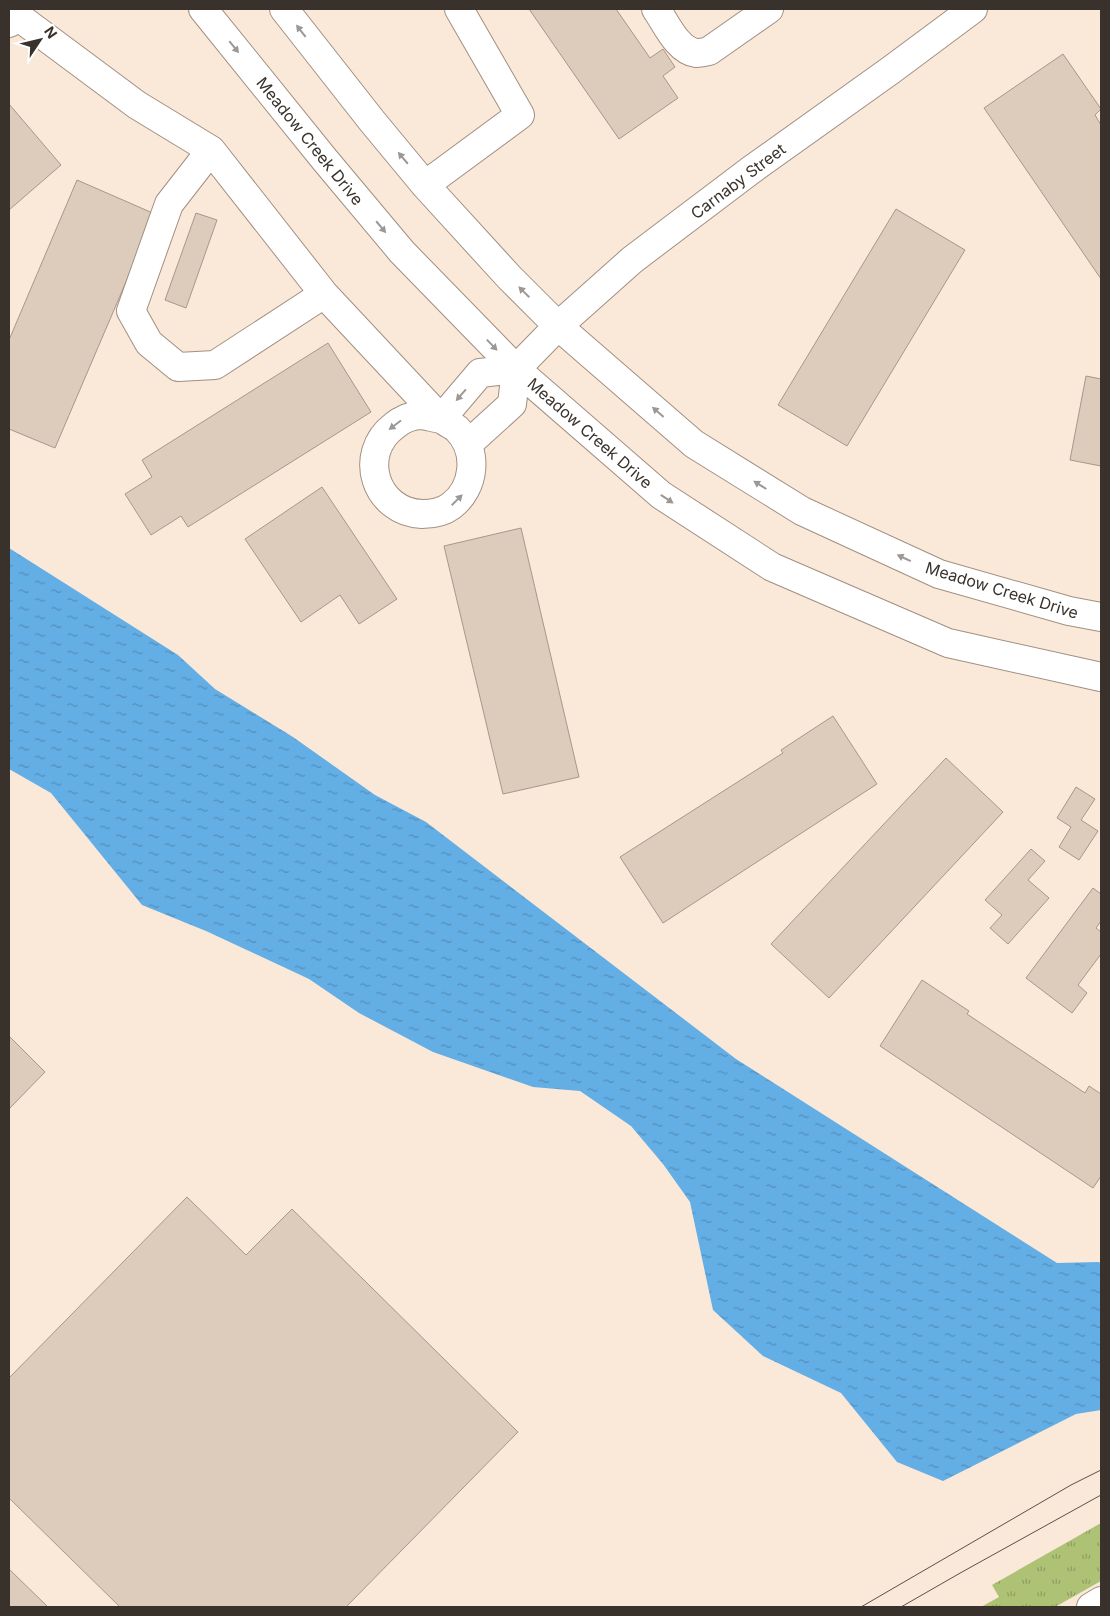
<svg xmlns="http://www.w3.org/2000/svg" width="1110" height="1616" font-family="Inter,sans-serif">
  <defs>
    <pattern id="grass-tufts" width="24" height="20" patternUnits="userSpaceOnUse" patternTransform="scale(1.25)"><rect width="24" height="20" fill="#aec276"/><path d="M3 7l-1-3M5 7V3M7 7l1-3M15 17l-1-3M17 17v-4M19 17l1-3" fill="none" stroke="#8f9e61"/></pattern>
    <pattern id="water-ripples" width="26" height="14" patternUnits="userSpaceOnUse" patternTransform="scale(1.25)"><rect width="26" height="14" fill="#63aee5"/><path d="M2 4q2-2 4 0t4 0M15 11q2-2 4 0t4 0" fill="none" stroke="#538eba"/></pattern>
  </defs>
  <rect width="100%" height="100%" fill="#fae8d8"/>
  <!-- grass -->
  <path fill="url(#grass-tufts)" d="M1101 1523V1581L1055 1607H981L999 1597 992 1585Z"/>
  <!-- water -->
  <path fill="url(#water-ripples)" d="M9 548 178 655 215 689 293 737 375 795 426 822 736 1059 1057 1263 1099 1262 1101 1264V1410L1076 1414 943 1481 897 1462 841 1393 763 1356 713 1310 690 1202 663 1164 631 1126 580 1091 533 1087 433 1052 359 1013 309 979 206 931 142 905 51 793 9 769Z"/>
  <!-- building -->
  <path fill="#ddcbbc" stroke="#a89789" d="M529 9H616L650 58 663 49 675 67 663 76 678 98 619 139Z
    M1063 54 1101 109 1095 115 1101 125V279L984 108Z
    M9 104 61 165 9 210Z
    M77 180 155 214 55 448 9 429V340Z
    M896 209 965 250 847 446 778 405Z
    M196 213 217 220 186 308 165 300Z
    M328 343 371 412 188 527 181 516 151 535 125 494 152 477 142 460Z
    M1086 376 1101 379V466L1070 460Z
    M322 487 397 599 359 624 340 595 301 622 245 539Z
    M521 528 579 777 503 794 444 546Z
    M833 716 877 784 663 923 620 857 783 753 781 750Z
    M946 758 1003 812 829 998 771 944Z
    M1076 787 1095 799 1081 820 1098 831 1079 860 1059 847 1071 827 1057 818Z
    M1031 849 1045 861 1028 880 1049 898 1008 944 990 928 1002 915 985 900Z
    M1093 888 1101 894V921L1096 928 1101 932V954L1078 985 1087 993 1072 1013 1026 978Z
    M922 980 969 1011 967 1014 1085 1093 1089 1086 1101 1094V1176L1093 1188 880 1046Z
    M9 1036 45 1072 9 1109Z
    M187 1197 246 1255 292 1209 518 1432 346 1607H120L9 1498V1378Z
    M9 1569 48 1607H9Z"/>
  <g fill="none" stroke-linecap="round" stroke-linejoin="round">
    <defs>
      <path id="minor" d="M203 9 325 160 402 252 516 369 661 495 772 567 948 643 1101 677
        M284 9 372 121 425 185 509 277 558 326 694 444 802 511 939 574 1069 611 1101 617
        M656 9C666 23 677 50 696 53 700 53 705 52 709 51L769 9
        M9 23 16 15 137 105 211 150 324 294 441 419C446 422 452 425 457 429 479 451 475 488 451 506 443 512 431 514 422 514 375 512 357 454 394 426 401 420 412 415 422 415 428 416 435 418 441 419
        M211 150 169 204 131 311 149 343 178 367 215 365 324 294
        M425 185 520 115 459 9
        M516 369 558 326 632 260 751 170 891 70 973 9
        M441 419 480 373 516 369
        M468 444 512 404 516 369
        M1091 1607 1101 1601"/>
    </defs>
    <!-- minor casing -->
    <use href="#minor" stroke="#a19082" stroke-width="30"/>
    <!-- minor -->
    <use href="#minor" stroke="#fff" stroke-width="28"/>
    <!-- tram -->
    <path stroke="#5a5149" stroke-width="1" d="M861 1607 1071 1485 1101 1470
      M901 1607 962 1572 1101 1495"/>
  </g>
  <!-- one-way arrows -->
  <defs><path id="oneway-solid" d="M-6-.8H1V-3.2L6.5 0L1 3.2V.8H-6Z" transform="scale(1.25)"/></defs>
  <g fill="#9c9896">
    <use href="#oneway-solid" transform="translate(301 31) rotate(-128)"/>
    <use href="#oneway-solid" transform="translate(234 47) rotate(51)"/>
    <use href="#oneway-solid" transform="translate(403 158) rotate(-130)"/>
    <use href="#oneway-solid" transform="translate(381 227) rotate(50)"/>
    <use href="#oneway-solid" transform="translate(524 292) rotate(-135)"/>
    <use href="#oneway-solid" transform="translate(492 345) rotate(46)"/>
    <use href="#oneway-solid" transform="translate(461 395) rotate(131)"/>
    <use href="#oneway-solid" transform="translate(658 412) rotate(-139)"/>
    <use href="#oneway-solid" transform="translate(395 425) rotate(143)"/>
    <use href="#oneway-solid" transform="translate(760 485) rotate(-148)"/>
    <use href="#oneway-solid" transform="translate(667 499) rotate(34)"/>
    <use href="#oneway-solid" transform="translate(457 500) rotate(-45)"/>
    <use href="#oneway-solid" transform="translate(904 558) rotate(-155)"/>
  </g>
  <g text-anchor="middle" stroke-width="4" stroke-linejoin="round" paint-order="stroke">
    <!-- street labels -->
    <g font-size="16" fill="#39322c" stroke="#fff">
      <text transform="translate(310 141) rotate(51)" y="6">Meadow Creek Drive</text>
      <text transform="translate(738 181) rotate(-37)" y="6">Carnaby Street</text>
      <text transform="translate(590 433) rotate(41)" y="6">Meadow Creek Drive</text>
      <text transform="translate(1002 590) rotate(17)" y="6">Meadow Creek Drive</text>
    </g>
  </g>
  <!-- border -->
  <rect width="1110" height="1616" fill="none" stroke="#39322c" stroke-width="20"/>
  <!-- north arrow -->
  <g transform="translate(40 40) rotate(55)" stroke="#ffffff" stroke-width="4" paint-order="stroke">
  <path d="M0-4L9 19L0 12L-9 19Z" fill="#39322c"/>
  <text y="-8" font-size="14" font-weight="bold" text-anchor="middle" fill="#39322c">N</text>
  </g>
</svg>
